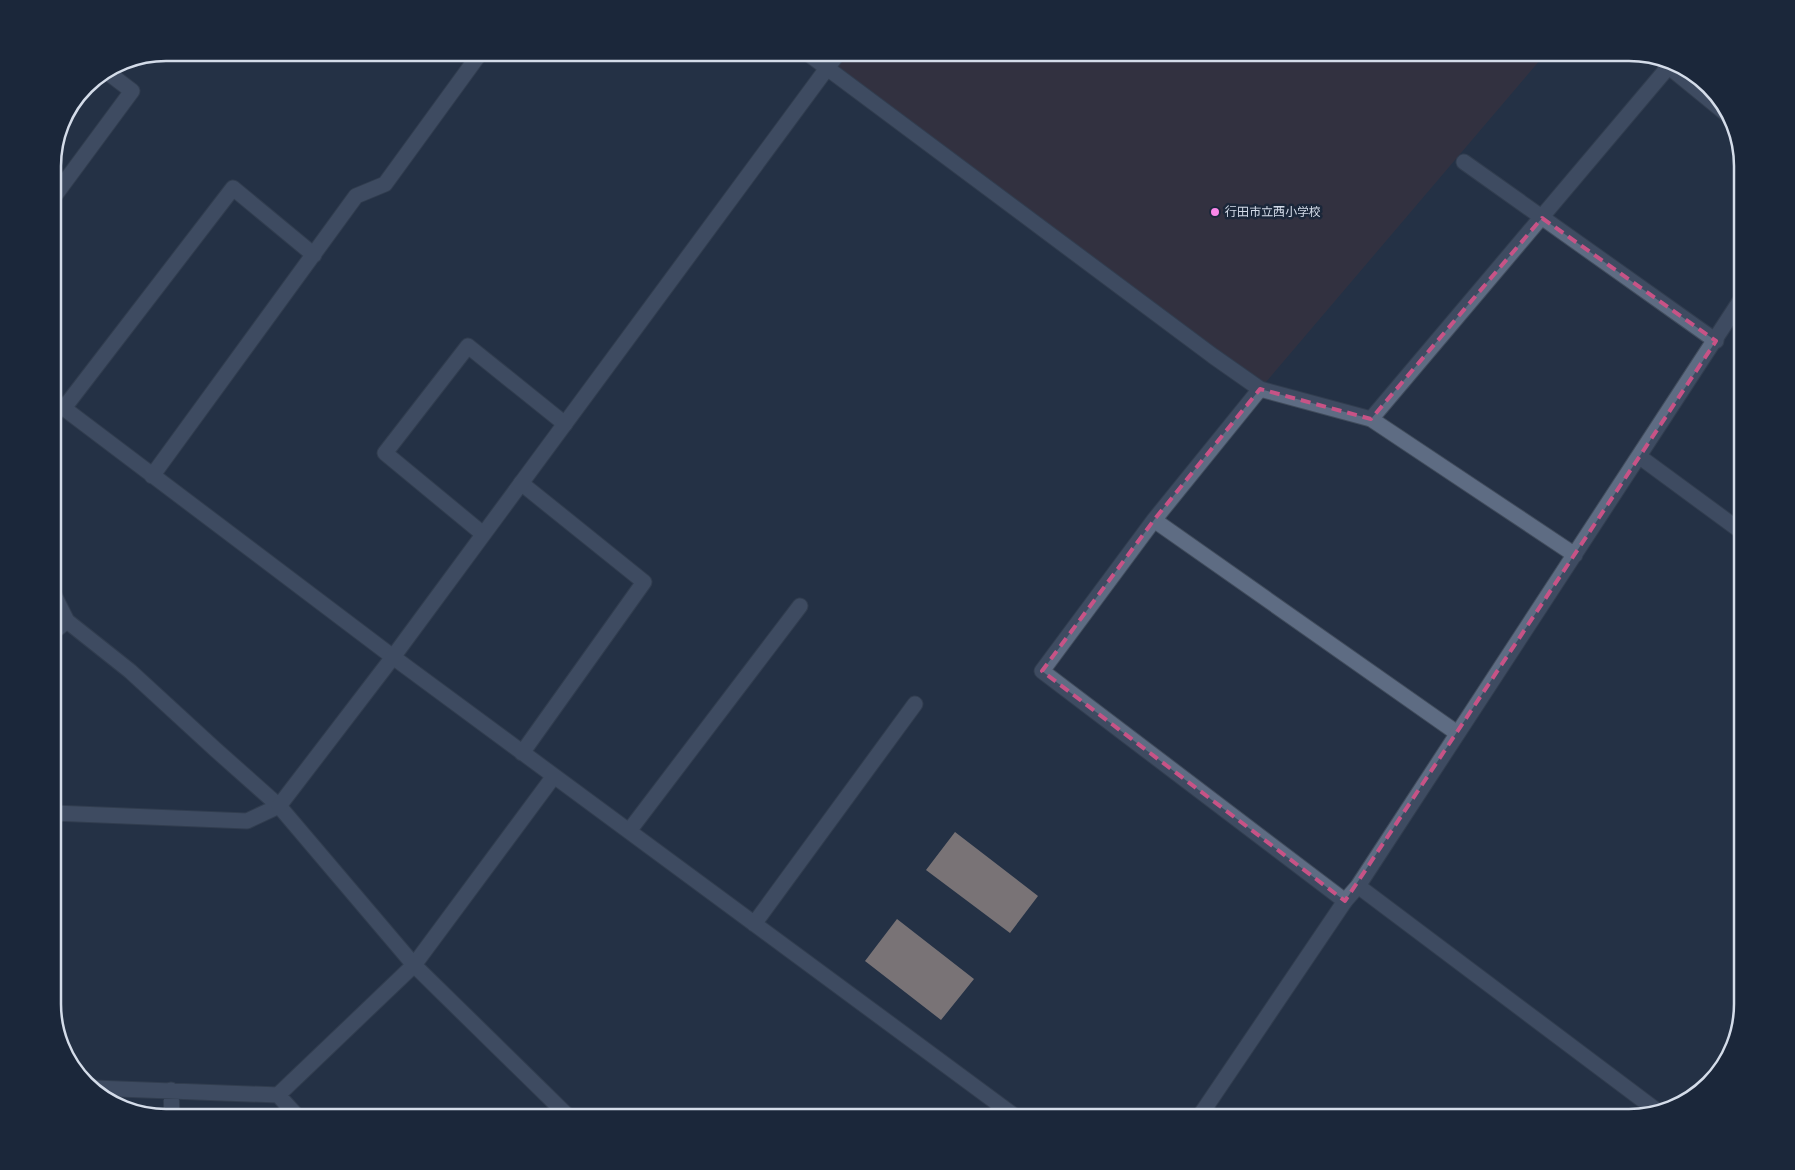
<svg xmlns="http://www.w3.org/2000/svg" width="1795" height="1170" font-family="Poppins,'Noto Sans JP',sans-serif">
  <rect width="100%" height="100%" fill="#253145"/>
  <!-- education -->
  <path fill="#44323b" d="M839 52 1546 53 1260 389 827 68Z"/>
  <!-- building -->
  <path fill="#dfc4b2" d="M955 832 1038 896 1010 933 926 870Z
    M897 919 974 979 941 1020 865 961Z"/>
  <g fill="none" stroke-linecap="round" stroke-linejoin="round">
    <defs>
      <path id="street" d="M806 52 827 68
        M1669 67 1729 116
        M1464 162 1716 341
        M53 198 132 91 107 72
        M1260 389 1154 520 1042 671 1345 901
        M53 400 393 657 1016 1117
        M64 408 233 188 314 255
        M1371 419 1670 65
        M1640 457 1742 532
        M152 476 356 196 385 184 481 52
        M521 483 644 582 522 753
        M1154 520 1457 733
        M483 534 385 453 468 346 565 424
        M53 593 67 621 130 671 216 750 279 806 414 965 569 1117
        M53 632 67 621
        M53 813 247 821 279 806
        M629 831 800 606
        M754 924 915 704
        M93 1088 278 1095 414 965 554 776
        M171 1090 172 1117
        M278 1095 298 1117"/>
      <path id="secondary" d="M827 68 1213 356 1260 389 1371 419 1575 555
        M279 806 393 657 839 52
        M1358 886 1656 1110
        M1199 1117 1345 901 1358 886 1742 298"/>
    </defs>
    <!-- street casing -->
    <use href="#street" stroke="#414c5c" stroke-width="17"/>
    <!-- secondary casing -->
    <use href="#secondary" stroke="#414c5c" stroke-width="17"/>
    <!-- street -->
    <use href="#street" stroke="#5e6c83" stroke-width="15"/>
    <!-- secondary -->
    <use href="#secondary" stroke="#5e6c83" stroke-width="15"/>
  </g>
  <!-- marked area -->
  <path d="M0 0H1795V1170H0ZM1542 218 1716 341 1345 901 1042 671 1154 520 1260 389 1371 419Z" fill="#253145" fill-opacity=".55" fill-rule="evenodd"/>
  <path fill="none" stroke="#c75386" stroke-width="4" stroke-dasharray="10 6" stroke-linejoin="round" d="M1542 218 1716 341 1345 901 1042 671 1154 520 1260 389 1371 419Z"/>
  <!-- markers -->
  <circle fill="#f987e8" stroke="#1b273a" stroke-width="2" cx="1215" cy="212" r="5"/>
  <g text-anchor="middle" stroke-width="5" stroke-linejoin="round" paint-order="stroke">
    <!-- poi labels -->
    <g font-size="12" fill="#d4dce9" stroke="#1b273a" text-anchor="start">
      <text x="1225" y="216">行田市立西小学校</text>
    </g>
  </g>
  <!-- crop -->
  <path d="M0 0H1795V1170H0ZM166 61H1629A105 105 0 0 1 1734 166V1004A105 105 0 0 1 1629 1109H166A105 105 0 0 1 61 1004V166A105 105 0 0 1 166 61Z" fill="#1b273a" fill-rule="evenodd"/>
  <path fill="none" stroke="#d4dce9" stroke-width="2.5" d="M166 61H1629A105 105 0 0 1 1734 166V1004A105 105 0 0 1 1629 1109H166A105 105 0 0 1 61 1004V166A105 105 0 0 1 166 61Z"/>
</svg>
